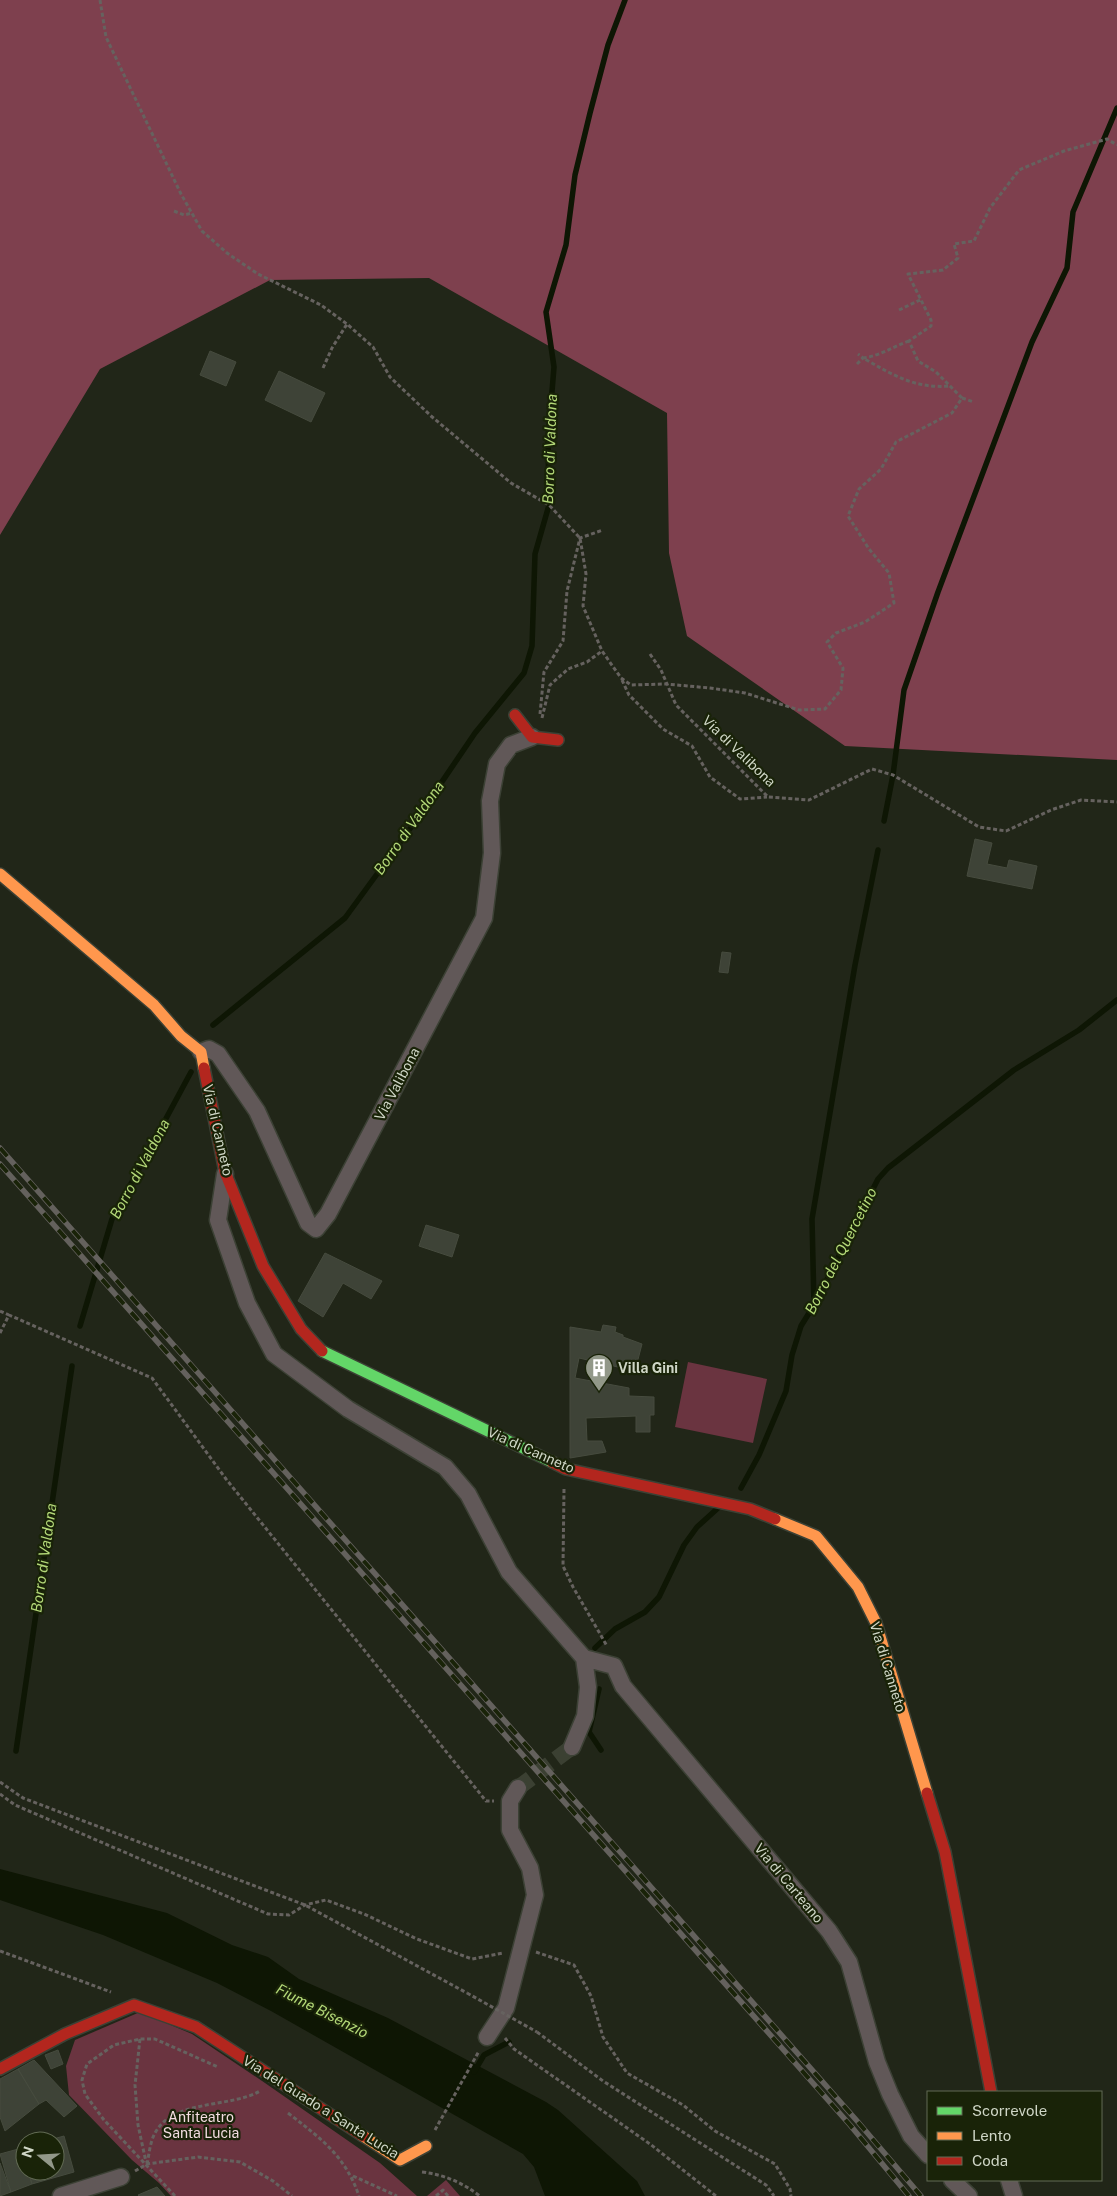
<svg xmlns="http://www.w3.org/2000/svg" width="1117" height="2196" font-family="'Public Sans',sans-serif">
  <rect width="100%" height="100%" fill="#212618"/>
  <!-- green -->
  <path fill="#6a3440" d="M688 1362 767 1379 753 1443 675 1427Z
    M140 2012 192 2034 265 2083 380 2163 417 2196H171L159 2183 132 2160 69 2095 66 2066 75 2040Z
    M446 2180 460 2196H427Z"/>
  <!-- forest -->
  <path fill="#7e404e" d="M0 0H1117V760L845 746 687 636 669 553 667 413 429 278 270 280 100 369 0 535Z"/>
  <!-- water -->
  <path fill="#0e1604" d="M0 1869 167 1913 232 1945 268 1957 299 1979 388 2018 546 2102 558 2110 637 2181 645 2196H545L534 2167 523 2154 271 2011 217 1983 103 1935 0 1900Z"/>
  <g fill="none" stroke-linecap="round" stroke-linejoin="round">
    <!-- stream -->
    <path stroke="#0e1604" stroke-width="5.5" d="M884 821 893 775 904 690 938 592 1032 342 1067 268 1073 212 1117 108
      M213 1025 345 918 412 826 475 733 524 673 532 646 535 554 549 505 548 440 554 367 546 312 566 245 575 175 590 113 608 45 625 0
      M814 1305 812 1219 855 965 878 850
      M80 1326 112 1219 191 1072
      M741 1488 759 1455 786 1391 792 1355 801 1326 814 1305 878 1179 888 1168 1014 1070 1079 1030 1117 1000
      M595 1648 615 1629 645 1612 659 1597 684 1545 697 1527 718 1508
      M599 1689 589 1732 601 1750
      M16 1751 72 1366
      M474 2072 484 2055 509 2042"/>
  </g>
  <!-- building -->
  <path fill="#3e4337" stroke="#464b3e" d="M210 351 236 362 226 386 200 375Z
    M279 371 325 393 311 422 265 400Z
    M975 839 992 843 987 864 1007 868 1009 860 1037 866 1032 889 967 876Z
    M722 952 731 953 728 973 719 972Z
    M426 1225 459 1235 452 1257 419 1246Z
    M325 1253 382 1281 371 1299 343 1283 323 1317 298 1301Z
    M603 1325 616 1327 615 1332 623 1335V1337L642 1344 635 1371 579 1358 575 1378 629 1388V1396L654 1397V1415H650V1432H636V1416L586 1418 587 1441H602L606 1452 570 1458V1327L601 1332Z
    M58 2050 63 2064 51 2069 45 2055Z
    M34 2060 77 2106 64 2117 46 2100 39 2104 18 2069Z
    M18 2069 39 2104 5 2131 0 2117V2079Z
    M64 2136 74 2172 32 2184 28 2171H55V2141H46Z
    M22 2148 25 2159V2171H28L32 2184 11 2192 0 2154Z
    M0 2163 11 2192 0 2196Z
    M157 2187 165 2196H139L138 2195Z"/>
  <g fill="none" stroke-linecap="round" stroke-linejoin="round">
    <!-- street-tunnel -->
    <path stroke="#3b4032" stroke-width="16" stroke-dasharray="16 8" stroke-linecap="butt" d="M518 1788 572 1747"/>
    <defs>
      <path id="street" d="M201 1052 209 1049 218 1054 257 1111 308 1223 316 1229 328 1214 484 918 492 853 490 801 497 764 511 745 532 737
        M225 1174 218 1220 247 1303 274 1354 348 1409 445 1467 468 1494 509 1572 584 1658 588 1687 585 1716 572 1747
        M584 1658 614 1666 623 1686 829 1931 849 1962 877 2062 890 2094 911 2136 928 2155
        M487 2037 506 2008 535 1895 530 1868 510 1830V1801L518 1788
        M952 2180 969 2196
        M1009 2180 1014 2196
        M61 2196 121 2177"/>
      <path id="fast" d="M322 1351 552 1462"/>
      <path id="slow" d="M0 874 154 1005 181 1036 201 1052 204 1068
        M775 1519 816 1536 858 1587 876 1623 927 1793
        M363 2136 400 2160 426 2146"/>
      <path id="jam" d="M515 715 532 737 558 740
        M204 1068 225 1172 263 1266 301 1329 322 1351
        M552 1462 566 1469 750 1509 775 1519
        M927 1793 945 1852 991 2092
        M0 2069 65 2034 134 2005 196 2027 363 2136"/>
    </defs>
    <!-- street casing -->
    <use href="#street" stroke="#3c4135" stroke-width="19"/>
    <!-- fast casing -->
    <use href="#fast" stroke="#3c4135" stroke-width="14"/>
    <!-- slow casing -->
    <use href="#slow" stroke="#3c4135" stroke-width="14"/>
    <!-- jam casing -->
    <use href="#jam" stroke="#3c4135" stroke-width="14"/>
    <!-- path -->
    <path stroke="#66625f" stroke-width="3" stroke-dasharray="4 2.5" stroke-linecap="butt" d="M100 0 106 37 114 54 181 194 202 231 227 253 258 274 321 305 347 324 373 347 390 377 431 416 511 483 549 505 580 538 586 574 583 606 602 651 621 678 631 685 666 684 710 688 745 693 799 710 825 709 841 690 843 668 827 642 836 633 865 622 894 603 889 573 869 549 848 516 859 489 881 469 896 442 952 413 962 398 936 372 918 361 909 341 931 326V320L908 274 943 270 958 258 954 244 974 241 990 208 1019 170 1064 151 1107 139 1117 145
      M174 211 184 215 192 213
      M899 310 920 300
      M909 341C894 346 880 356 863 358 893 375 915 389 950 386
      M857 364 863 358 858 354
      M323 368 332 348 347 324
      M962 398 974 402
      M650 654 661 670 676 705 768 797 809 800 872 769 893 775 979 827 1006 831 1051 810 1081 800 1117 802
      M622 680 629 695 663 729 692 746 710 777 740 799 767 797
      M540 714 544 672 563 641 567 591 580 538 603 530
      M542 718 550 685 568 669 587 662 602 651
      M0 1311 9 1315
      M0 1333 9 1315 152 1378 226 1479 486 1801H494
      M564 1489 563 1566 573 1587 607 1646
      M0 1782 23 1798 305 1905 467 1993
      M0 1794 15 1805 268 1914 289 1915 305 1905 326 1900 364 1914 417 1939 472 1959 503 1953
      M0 1951 111 1992
      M536 1952 574 1965 591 1996 603 2037 627 2073 683 2105 715 2131 775 2164 790 2189 791 2196
      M537 2032 603 2081 766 2185 774 2196
      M505 2038 514 2049 650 2144 716 2196
      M140 2039 135 2085 138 2125 146 2162
      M288 2113C320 2138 345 2155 359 2196
      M435 2130 479 2051
      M147 2164C149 2155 150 2142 155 2133 173 2099 231 2108 260 2091
      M135 2171 147 2164 198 2157 240 2162 273 2181 292 2196
      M422 2172C445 2175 461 2182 480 2196
      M353 2176 397 2196
      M175 2196 104 2120 85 2094 82 2080 87 2064 114 2045 140 2039H155L218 2067
      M436 2196 443 2190 448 2196"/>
    <!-- street -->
    <use href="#street" stroke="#615858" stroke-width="16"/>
    <!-- fast -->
    <use href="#fast" stroke="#63d668" stroke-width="11"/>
    <!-- slow -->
    <use href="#slow" stroke="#ff974d" stroke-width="11"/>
    <!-- jam -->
    <use href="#jam" stroke="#b3261e" stroke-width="11"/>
    <defs>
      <path id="rail" d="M0 1148 858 2122 921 2196
        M0 1164 850 2125 909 2196"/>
    </defs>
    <!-- rail casing -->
    <use href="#rail" stroke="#64615d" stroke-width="5.5"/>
    <!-- rail -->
    <use href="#rail" stroke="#192308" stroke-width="4" stroke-dasharray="11" stroke-linecap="butt"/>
    <!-- path-bridge -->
    <path stroke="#66625f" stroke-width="3" stroke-dasharray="4 2.5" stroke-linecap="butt" d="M467 1993 537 2032"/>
  </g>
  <!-- icons -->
  <defs>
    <symbol id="building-pin" viewBox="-11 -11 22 30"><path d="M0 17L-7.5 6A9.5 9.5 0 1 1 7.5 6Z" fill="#929889" stroke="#192308"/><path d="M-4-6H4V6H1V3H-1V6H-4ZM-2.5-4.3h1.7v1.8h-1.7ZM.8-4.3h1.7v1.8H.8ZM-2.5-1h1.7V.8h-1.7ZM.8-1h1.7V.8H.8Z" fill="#fff"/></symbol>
  </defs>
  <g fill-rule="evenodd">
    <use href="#building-pin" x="583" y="1352" width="32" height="43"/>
  </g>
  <g text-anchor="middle" stroke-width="4.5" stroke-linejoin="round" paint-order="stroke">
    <!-- street labels -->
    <g font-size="14" fill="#cfd6c6" stroke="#192308">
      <text transform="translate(739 751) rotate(44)" y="5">Via di Valibona</text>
      <text transform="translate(397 1084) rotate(-62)" y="5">Via Valibona</text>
      <text transform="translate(218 1130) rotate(77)" y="5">Via di Canneto</text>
      <text transform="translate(531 1450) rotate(24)" y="5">Via di Canneto</text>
      <text transform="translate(888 1667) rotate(73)" y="5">Via di Canneto</text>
      <text transform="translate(789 1883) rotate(50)" y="5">Via di Carteano</text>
      <text transform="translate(321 2107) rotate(32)" y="5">Via del Guado a Santa Lucia</text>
    </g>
    <!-- poi labels -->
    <g font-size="14" font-weight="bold" fill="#cfd6c6" stroke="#192308" text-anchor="start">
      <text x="618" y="1373">Villa Gini</text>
    </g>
    <!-- park labels -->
    <g font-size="14" fill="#f3dce0" stroke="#192308">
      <text x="201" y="2122">Anfiteatro<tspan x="201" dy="16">Santa Lucia</tspan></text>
    </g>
    <!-- water labels -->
    <g font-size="15" font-style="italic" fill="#b3d878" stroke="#192308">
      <text transform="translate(550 449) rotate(-88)" y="5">Borro di Valdona</text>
      <text transform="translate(409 828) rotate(-55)" y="5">Borro di Valdona</text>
      <text transform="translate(140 1169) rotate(-62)" y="5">Borro di Valdona</text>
      <text transform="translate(841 1251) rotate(-63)" y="5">Borro del Quercetino</text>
      <text transform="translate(44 1558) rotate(-82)" y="5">Borro di Valdona</text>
      <text transform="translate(322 2011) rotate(27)" y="5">Fiume Bisenzio</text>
    </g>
  </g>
  <!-- legend -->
  <rect x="927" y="2091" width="175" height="90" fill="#192308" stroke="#626b54"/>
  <rect x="937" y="2107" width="25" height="8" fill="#63d668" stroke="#626b54"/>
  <text x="972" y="2116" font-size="15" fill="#cfd6c6">Scorrevole</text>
  <rect x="937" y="2132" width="25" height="8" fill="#ff974d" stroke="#626b54"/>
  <text x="972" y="2141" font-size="15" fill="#cfd6c6">Lento</text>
  <rect x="937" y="2157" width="25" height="8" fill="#b3261e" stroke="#626b54"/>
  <text x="972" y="2166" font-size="15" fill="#cfd6c6">Coda</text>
  <!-- north arrow -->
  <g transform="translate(40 2156) rotate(288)"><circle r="24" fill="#192308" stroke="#626b54"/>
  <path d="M0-4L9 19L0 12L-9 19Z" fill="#929889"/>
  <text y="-8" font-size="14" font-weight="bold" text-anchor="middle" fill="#cfd6c6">N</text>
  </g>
</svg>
